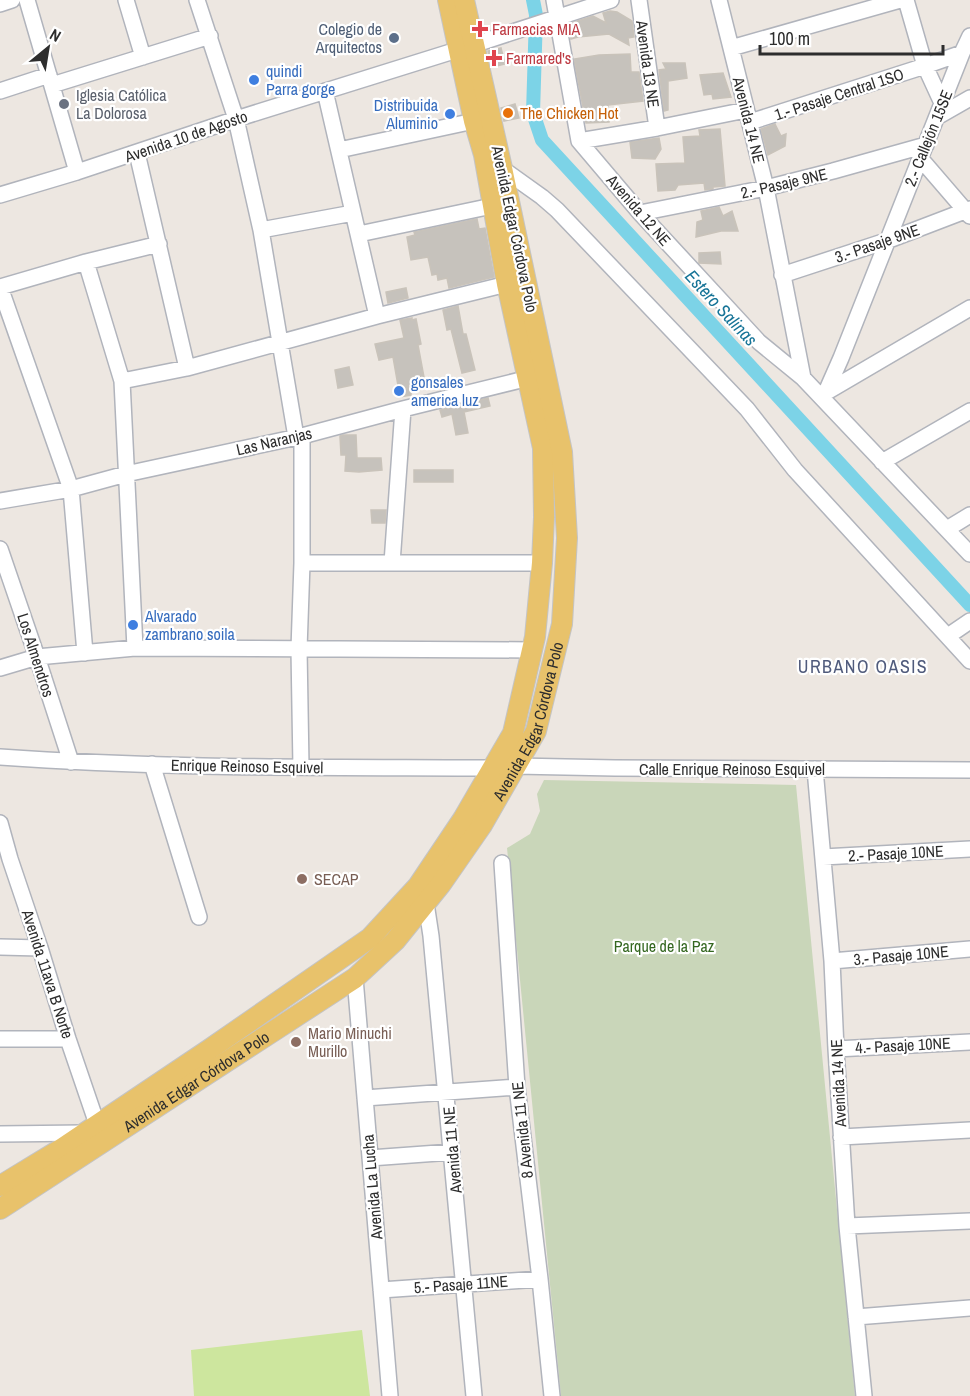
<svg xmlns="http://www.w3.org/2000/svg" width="970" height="1396" font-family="'Archivo Narrow',sans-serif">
  <rect width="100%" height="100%" fill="#ede7e1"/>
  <!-- cemetery -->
  <path fill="#c9d6b9" d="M544 780 796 785 855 1396H561L507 848 530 834 540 811 537 794Z"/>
  <!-- pitch -->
  <path fill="#cde69e" d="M362 1330 370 1396H194L191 1350Z"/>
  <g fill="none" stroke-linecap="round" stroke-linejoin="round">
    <!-- canal -->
    <path stroke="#7cd3e7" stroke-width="14" d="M533 0 536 15 533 113 542 140 970 605"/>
  </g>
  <!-- building -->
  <path fill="#c6c2bc" stroke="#c9c3ba" stroke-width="1.5" d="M610 11 617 12 632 21 634 37 628 38 629 45 609 34 578 37 571 39 568 24 593 16 606 23 603 13Z
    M501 48 505 64 492 67 488 51Z
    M630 54 631 72H639L643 101 608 105 609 122 586 123 574 59 599 55Z
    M663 63H685L687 78 668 81V110L664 111 659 70 666 69Z
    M723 73 731 97 713 99 712 94 704 95 700 75Z
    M515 104 519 118 504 121 501 108Z
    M775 124 781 136 786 134 785 146 768 155 761 129Z
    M720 129 725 186 713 187V189L705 190 704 183 678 185 675 190 658 191 656 164 685 163 683 137 700 136 699 130Z
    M659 138 661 149 655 159 632 158 630 142Z
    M719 207 723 216 732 211 738 231H721L696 237 697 222 703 220 701 211Z
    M477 219 479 229 485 228 494 277 449 288 447 278 438 280 437 274 432 275 428 257 411 260 407 237 415 235 414 232Z
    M720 252 721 264 699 263V253Z
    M406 288 408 298 388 303 386 292Z
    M458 306 463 334H466L475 370 462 373 451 329 447 330 443 310Z
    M412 318V320L416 319 421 344 418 345 426 388 411 391V395L400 397 393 357 379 360 375 344 404 338 400 320Z
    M349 367 353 385 338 388 335 370Z
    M488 398 490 406 464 412 468 433 456 435 452 414 442 417 440 410Z
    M343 435H356L357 458H381L382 470 359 472 345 471 346 455H341L340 436Z
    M414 470H453V482H414Z
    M371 510H386L385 523H372Z"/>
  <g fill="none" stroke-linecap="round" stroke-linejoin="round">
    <defs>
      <path id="minor" d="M27 0 77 172
        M126 0 143 57
        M197 0 236 119 261 230 296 437
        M554 0 579 141 640 213 759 342 803 378 970 554
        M639 0 657 128
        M719 0 766 188 803 378
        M906 0 925 66 942 103
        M0 4 12 0
        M731 48 900 0
        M52 85 210 36
        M0 91 49 75
        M325 91 377 316
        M937 117 970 98
        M750 122 925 66 962 53
        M579 141 657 128 746 110
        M339 150 474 121
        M137 153 187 368
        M920 158 970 216
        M497 165 542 197 557 210 747 409 795 470 970 661
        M0 195 77 172 236 119 473 45 611 0
        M640 213 766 188 833 171 926 145
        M261 230 353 213
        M359 234 492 206
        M86 262 122 381 135 648
        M782 275 889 240 970 209
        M0 287 71 489 85 653
        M0 287 86 262 159 244
        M122 381 187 368 377 316 507 284
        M826 392 841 358 962 53 970 36
        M825 393 970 308
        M882 462 970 411
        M0 501 71 489 126 474 302 436 403 409 537 376
        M947 529 970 515
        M0 549 37 657 71 762
        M302 563H542
        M392 563 403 409
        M948 636 970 621
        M0 668 37 657 135 648 533 650
        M0 757C164 769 329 767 494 768L516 766 615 768 970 770
        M152 764 199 917
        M301 767 299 649 302 563V436
        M815 769 832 961 836 1049 847 1226 864 1396
        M0 823 10 859 40 948 68 1039 97 1124
        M823 857 970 849
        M502 863 517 1087 540 1279 552 1396
        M426 903 431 936 474 1396
        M0 947 40 948
        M832 961 970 949
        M355 978 390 1396
        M0 1039H68
        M836 1049 970 1042
        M365 1098 517 1087
        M0 1134 84 1133
        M841 1137 970 1130
        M370 1158 452 1152
        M847 1226 970 1221
        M381 1290 540 1279
        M856 1317 970 1308"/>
      <g id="major">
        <path d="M0 1186 61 1149 210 1049 370 938 418 886 463 819 513 733 535 637 542 563 544 517 543 448 507 284 484 155 474 121 448 0"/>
        <path id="s1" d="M0 1209 355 978 395 941 441 884 482 825 536 731 562 624 567 538 562 452 502 168 464 0"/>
      </g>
    </defs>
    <!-- minor casing -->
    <use href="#minor" stroke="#b1b4bc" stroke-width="18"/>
    <!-- major casing -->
    <use href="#major" stroke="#c4c4c4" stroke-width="22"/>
    <!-- minor -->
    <use href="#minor" stroke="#fff" stroke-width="15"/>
    <!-- major -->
    <use href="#major" stroke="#e8c26b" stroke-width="20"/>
  </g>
  <!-- markers -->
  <g fill="#e0444e" stroke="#fff" stroke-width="2">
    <path d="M477 20h6v6h6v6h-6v6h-6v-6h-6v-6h6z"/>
    <path d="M491 49h6v6h6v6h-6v6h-6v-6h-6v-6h6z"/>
  </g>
  <circle fill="#5c6f8a" stroke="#fff" stroke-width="2" cx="394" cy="38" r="6"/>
  <g fill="#3f7fe0" stroke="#fff" stroke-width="2">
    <circle cx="254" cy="80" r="6"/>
    <circle cx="450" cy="114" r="6"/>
    <circle cx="399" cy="391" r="6"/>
    <circle cx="133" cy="625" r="6"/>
  </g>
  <circle fill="#6b7280" stroke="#fff" stroke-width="2" cx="64" cy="104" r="6"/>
  <circle fill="#e8710a" stroke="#fff" stroke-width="2" cx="508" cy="113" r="6"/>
  <g fill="#8d6e63" stroke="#fff" stroke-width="2">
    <circle cx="302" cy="879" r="6"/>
    <circle cx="296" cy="1042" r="6"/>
  </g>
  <g text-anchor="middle" stroke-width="4.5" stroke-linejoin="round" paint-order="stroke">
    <!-- service labels -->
    <g font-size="16" fill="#4e5e75" stroke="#fff" text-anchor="end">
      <text x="382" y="35">Colegio de<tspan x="382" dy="18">Arquitectos</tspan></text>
    </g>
    <!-- health labels -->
    <g font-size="16" fill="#be3a42" stroke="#fff" text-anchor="start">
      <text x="492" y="35">Farmacias MIA</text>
      <text x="506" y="64">Farmared's</text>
    </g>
    <!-- street labels -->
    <g font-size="16" fill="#2d2d2d" stroke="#fff">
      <text transform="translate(648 64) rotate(82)" y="6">Avenida 13 NE</text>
      <text transform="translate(839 94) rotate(-18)" y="6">1.- Pasaje Central 1SO</text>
      <text transform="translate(749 120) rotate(76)" y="6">Avenida 14 NE</text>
      <text transform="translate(186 136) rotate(-19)" y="6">Avenida 10 de Agosto</text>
      <text transform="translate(928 138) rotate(-68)" y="6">2.- Callejón 15SE</text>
      <text transform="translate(784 183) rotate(-13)" y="6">2.- Pasaje 9NE</text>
      <text transform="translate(639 210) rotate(49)" y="6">Avenida 12 NE</text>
      <text transform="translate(515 229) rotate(78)" y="6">Avenida Edgar Córdova Polo</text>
      <text transform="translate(877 243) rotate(-19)" y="6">3.- Pasaje 9NE</text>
      <text transform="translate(274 441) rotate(-13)" y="6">Las Naranjas</text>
      <text transform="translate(36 655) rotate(72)" y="6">Los Almendros</text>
      <text dy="6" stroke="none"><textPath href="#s1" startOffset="738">Avenida Edgar Córdova Polo</textPath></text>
      <text transform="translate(247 766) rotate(1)" y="6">Enrique Reinoso Esquivel</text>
      <text x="732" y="775">Calle Enrique Reinoso Esquivel</text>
      <text transform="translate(896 853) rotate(-3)" y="6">2.- Pasaje 10NE</text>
      <text transform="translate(901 955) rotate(-5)" y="6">3.- Pasaje 10NE</text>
      <text transform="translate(48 974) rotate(72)" y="6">Avenida 11ava B Norte</text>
      <text transform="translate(903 1045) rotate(-3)" y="6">4.- Pasaje 10NE</text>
      <text dy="6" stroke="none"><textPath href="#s1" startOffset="234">Avenida Edgar Córdova Polo</textPath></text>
      <text transform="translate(838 1083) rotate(-93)" y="6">Avenida 14 NE</text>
      <text transform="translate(522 1130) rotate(-96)" y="6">8 Avenida 11 NE</text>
      <text transform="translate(452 1150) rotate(-95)" y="6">Avenida 11 NE</text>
      <text transform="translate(372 1187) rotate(-95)" y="6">Avenida La Lucha</text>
      <text transform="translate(461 1284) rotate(-4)" y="6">5.- Pasaje 11NE</text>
    </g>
    <!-- shop labels -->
    <g font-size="16" fill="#366cbe" stroke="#fff" text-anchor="start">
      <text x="266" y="77">quindi<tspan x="266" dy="18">Parra gorge</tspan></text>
      <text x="438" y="111" text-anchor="end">Distribuida<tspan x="438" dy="18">Aluminio</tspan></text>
      <text x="411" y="388">gonsales<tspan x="411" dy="18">america luz</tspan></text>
      <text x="145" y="622">Alvarado<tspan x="145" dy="18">zambrano soila</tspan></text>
    </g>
    <!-- worship labels -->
    <g font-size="16" fill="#5b616d" stroke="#fff" text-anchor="start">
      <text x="76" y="101">Iglesia Católica<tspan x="76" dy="18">La Dolorosa</tspan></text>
    </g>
    <!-- food labels -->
    <g font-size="16" fill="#c56008" stroke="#fff" text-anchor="start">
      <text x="520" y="119">The Chicken Hot</text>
    </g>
    <!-- education labels -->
    <g font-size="16" fill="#785e54" stroke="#fff" text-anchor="start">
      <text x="314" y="885">SECAP</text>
      <text x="308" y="1039">Mario Minuchi<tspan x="308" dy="18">Murillo</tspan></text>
    </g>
    <!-- park labels -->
    <g font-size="16" fill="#346720" stroke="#fff">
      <text x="664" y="952">Parque de la Paz</text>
    </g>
    <!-- water labels -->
    <g font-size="18" font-style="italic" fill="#177497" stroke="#fff">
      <text transform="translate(721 308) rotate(47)" y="6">Estero Salinas</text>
    </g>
    <!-- neighbourhood labels -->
    <g font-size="18" letter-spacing="1.5" fill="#505b7c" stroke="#fff">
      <text x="863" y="673">URBANO OASIS</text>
    </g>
  </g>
  <!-- north arrow -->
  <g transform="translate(48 48) rotate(30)" stroke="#ffffff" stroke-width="4.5" paint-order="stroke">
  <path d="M0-4.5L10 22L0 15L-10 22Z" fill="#2d2d2d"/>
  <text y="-9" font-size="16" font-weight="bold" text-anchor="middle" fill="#2d2d2d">N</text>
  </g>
  <!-- scale -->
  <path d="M760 45v9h183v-9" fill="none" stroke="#2d2d2d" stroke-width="3"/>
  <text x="769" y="45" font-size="18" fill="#2d2d2d" stroke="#ffffff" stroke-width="4.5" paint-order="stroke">100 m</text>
</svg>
